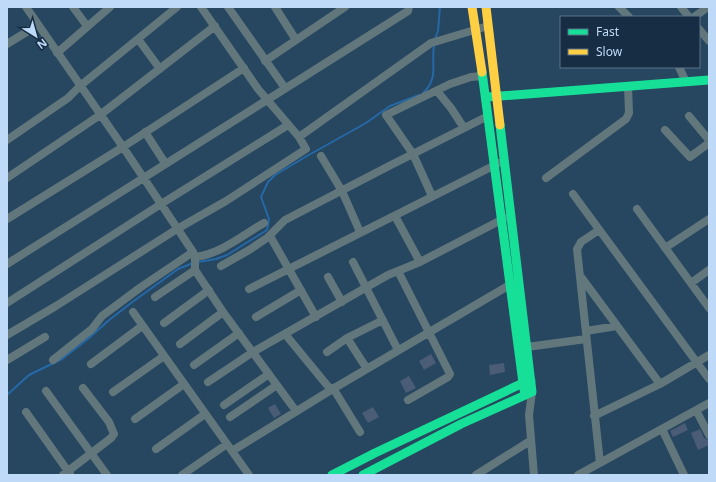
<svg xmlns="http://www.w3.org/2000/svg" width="716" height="482" font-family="'Noto Sans',sans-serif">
  <rect width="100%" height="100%" fill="#274660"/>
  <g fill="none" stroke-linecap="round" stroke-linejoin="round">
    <!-- stream -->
    <path stroke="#2569a7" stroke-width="2" d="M435 39 438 31 440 7
      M423 93C439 78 431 65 434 45
      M198 262 216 259 227 255 267 230 269 219 261 197 268 182 275 175 307 156 366 123 390 106 419 95
      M7 395 29 375 62 359 89 338 108 321 131 303 178 269 193 263"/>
  </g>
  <!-- building -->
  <path fill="#4a5c76" d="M431 354 436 363 424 370 419 361Z
    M504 363 505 372 490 375 489 365Z
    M409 376 416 388 406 393 400 381Z
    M275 404 281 414 274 418 268 408Z
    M373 407 379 417 368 423 362 413Z
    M685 423 688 430 673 437 670 431Z
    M700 429 704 438 709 440V445L698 450 691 433Z"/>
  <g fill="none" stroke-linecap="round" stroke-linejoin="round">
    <!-- street -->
    <path stroke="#61777c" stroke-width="8" d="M26 7 123 147 193 252 195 257V270L223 312 296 411
      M73 7 87 26
      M228 7 285 88
      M275 7 296 40
      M619 7 629 17
      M681 7 689 17
      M694 17 708 7
      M699 29 709 41
      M138 39 160 69
      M7 44 38 25
      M57 53 110 7
      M265 61 345 7
      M679 67 686 82
      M437 91 451 108 464 128
      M689 116 709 140
      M665 130 690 157 709 143
      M145 132 165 163
      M299 137 431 43 488 26
      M7 140 68 98 80 86 177 7
      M321 156 342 191 360 232
      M7 178 100 115 215 26
      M546 178 626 119 629 113 628 86
      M573 194 709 379
      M432 196 413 154 386 115 450 84 471 77 483 76
      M637 209 709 308
      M395 216 420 262
      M7 219 123 147 244 68
      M599 230 581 242 577 249 600 463
      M270 236 316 317
      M665 248 709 219
      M195 257C221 254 241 236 264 223
      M353 262 398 350
      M7 264 408 11 409 7
      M221 266 249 250 267 238 285 220 389 166 488 116
      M398 271 450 374 448 377 408 400
      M328 277 342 302
      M581 277 660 384
      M691 283 709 270
      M249 289 499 163
      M155 297 195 270
      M7 303 161 204 288 125
      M133 312 232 451
      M256 317 301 290
      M164 323 209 290
      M586 331 617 326
      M285 334 331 390
      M7 335 56 306 177 229 226 201 306 149 299 137 258 89 201 7
      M347 338 367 369
      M180 344 223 312
      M527 347 586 339
      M327 352 347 338 383 320
      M7 360 45 337
      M53 360 92 329 102 316 141 287 193 252
      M91 364 142 326
      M194 365 239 333
      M208 382 253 352 388 275 420 262 505 218
      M333 388 360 432
      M46 391 107 475
      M113 392 164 356
      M532 392 529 415 534 475
      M224 405 269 374
      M696 410 709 435
      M26 412 70 474
      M594 416 660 384 709 355
      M230 417 277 385
      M135 419 184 384
      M662 429 684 475
      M156 449 205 414
      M63 475 111 438 114 434 109 422 83 388
      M182 475 227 444
      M249 475 232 451 331 390 513 283
      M476 475 530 441
      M578 475 709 403"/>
    <!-- fast -->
    <path stroke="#16e098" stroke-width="9" d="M488 97 709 80
      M525 395 523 383 531 381
      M332 475 375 453 523 383 482 72
      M363 475 461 424 532 392 500 125"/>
    <!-- slow -->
    <path stroke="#ffcf43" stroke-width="9" d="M472 7 482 72
      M486 7 500 125"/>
  </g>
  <!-- border -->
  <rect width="716" height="482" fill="none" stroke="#bfdaf8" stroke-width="16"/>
  <!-- legend -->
  <rect x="560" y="16" width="140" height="52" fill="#172d43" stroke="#5a728b"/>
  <rect x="568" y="29" width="20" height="6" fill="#16e098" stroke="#5a728b"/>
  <text x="596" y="36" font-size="12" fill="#bfdaf8">Fast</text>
  <rect x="568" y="49" width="20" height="6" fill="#ffcf43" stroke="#5a728b"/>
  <text x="596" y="56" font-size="12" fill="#bfdaf8">Slow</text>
  <!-- north arrow -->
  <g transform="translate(36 36) rotate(143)" stroke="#172d43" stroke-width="3" paint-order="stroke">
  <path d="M0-3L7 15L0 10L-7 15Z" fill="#bfdaf8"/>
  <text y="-6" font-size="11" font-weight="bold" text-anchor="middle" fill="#bfdaf8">N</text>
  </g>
</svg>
